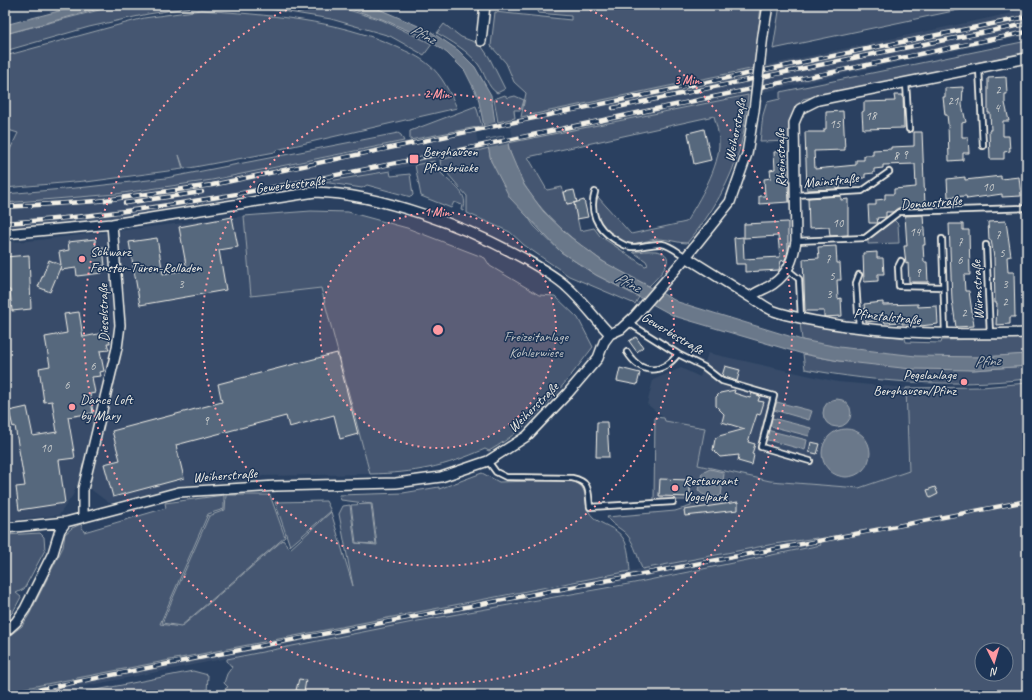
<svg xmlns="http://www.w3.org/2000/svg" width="1032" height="700" font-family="Caveat,sans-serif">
  <rect width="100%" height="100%" fill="#2a4060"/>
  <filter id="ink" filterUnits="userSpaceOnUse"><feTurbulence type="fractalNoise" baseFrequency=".025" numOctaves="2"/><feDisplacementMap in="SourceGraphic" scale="8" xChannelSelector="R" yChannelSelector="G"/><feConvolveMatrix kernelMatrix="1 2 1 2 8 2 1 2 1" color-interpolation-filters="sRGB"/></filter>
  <g filter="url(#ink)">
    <!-- built -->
    <path fill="#374c69" d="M1027 10V36L993 42 921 58 912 59 768 91 514 142 511 129 509 120Z
      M475 127 479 150 469 152V154L352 178 351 174 109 222 5 231V203L116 194 212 180Z
      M244 216 251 296 321 288 370 474 262 476 257 480 227 481 185 485 109 503 89 488 76 486 73 495 59 515 5 521V242L29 241Z
      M708 353 838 382 906 388 909 471 859 488 770 481 698 465 705 428 665 421 664 418 647 404 653 380 681 368 700 377Z
      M817 538 821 545 792 552 314 641 40 695H5V692L69 679 630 571 774 544Z"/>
    <!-- green -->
    <path fill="#445771" stroke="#9ca4ac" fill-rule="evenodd" d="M119 5H331L382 20 432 44 424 55 390 36 331 19 264 8 199 6 148 14 89 27 5 51V34Z
      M539 5H761L755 68 521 117 526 93 514 82 506 63 491 46 495 12 571 20V16L538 13Z
      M780 5H982L773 49Z
      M201 10C267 15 336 19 397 47 408 52 420 57 429 65 442 75 450 93 457 108L276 150 275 152 184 169 179 155 183 169 86 182 85 180V181L5 188V160L18 133 5 129V56L144 18Z
      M444 24 461 37 480 44 489 57 505 89 497 93C487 87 485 73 478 64 467 50 452 42 437 33Z
      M1027 41V52L803 99C791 112 791 124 792 141L760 142 763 115 767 102 780 99V92Z
      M505 95 507 98 515 96 524 100 521 110H514L515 118 498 122 494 99Z
      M748 95C746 111 745 128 741 144 731 181 712 214 687 243 678 243 668 239 659 239 649 239 639 245 628 243 610 240 588 216 598 197L631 234 686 222C699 200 720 167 719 141 719 133 716 124 714 116L528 157 547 190 562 187 567 204 574 203 580 231 594 228 600 236 645 266 648 265 646 261 633 252C641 252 648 250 656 251 682 255 657 278 649 286 633 278 615 270 601 260 562 233 516 192 508 143Z
      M476 106 482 126 410 140V131Z
      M398 133 401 135 404 141 212 180 116 194 5 203V194L87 187 166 178Z
      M489 148 491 161 534 226 561 252 596 275 639 297 635 304 569 276 524 245 510 232 467 213V196L441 166 440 160Z
      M434 161C437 166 439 171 443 175 453 186 470 193 463 211L461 210 462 205 454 202 451 208 421 196 415 165Z
      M390 171 391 176 410 174 413 195 411 197 367 185 362 188 323 182Z
      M311 211 348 212 407 228 485 258 490 266 539 295 555 296 578 318 593 347C563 386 533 426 489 451L485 449C444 467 415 473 370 474L321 288 251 296 244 216Z
      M894 220 898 224 899 243 868 244V240Z
      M800 322 852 332 905 338 906 342 941 343 942 340 1027 338V354C956 361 871 358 802 340Z
      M803 354 839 361 973 370 1027 366V379C952 387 879 383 805 369Z
      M1027 383V695H71L193 671 208 675 207 693 217 694 228 687 224 683 227 674 232 667 227 661V659L418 621 634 583 821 545 817 538 774 544 642 569C638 558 635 545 628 536 623 529 610 524 607 517L675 511 691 506V500H654L655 417 664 418 665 421 705 428 698 465 770 481 859 488 909 471 906 388 982 387ZM982 650H1006V674H982Z
      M482 473 499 482 571 480C593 488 579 503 593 517 601 525 616 527 623 538 629 546 629 562 630 571L5 692V639L22 626 29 615 63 547 65 534 72 528 81 524 84 532 166 508 165 503 224 495V509L208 514 160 624 181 627 283 540 290 549 331 512 353 586 339 514 343 506 350 505 355 543 377 545 372 504 341 500 339 495 403 493 439 487V489Z
      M226 495H270L285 537 181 626 162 623 209 516 225 510Z
      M326 501 331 511 290 546 275 502Z
      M371 504 376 544 356 543 351 505Z
      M40 533 44 537 45 550 24 589 16 593 21 597 13 612 5 620V535Z"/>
    <!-- water -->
    <path fill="#6a788a" stroke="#a1a8b0" d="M82 5H113L5 34V25Z
      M338 5H366L381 10 430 31 458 50 475 67 491 95 495 122 508 143 509 150 524 185 543 211 569 236 602 261 678 302 802 340 839 347 916 356 983 357 1027 354V366L973 370 911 369 839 361 803 354 674 316 639 297 596 275 561 252 510 198 491 161 478 97 465 71 447 53 427 39 382 19Z
      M823 413a14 14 0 1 1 28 0a14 14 0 1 1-28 0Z
      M777 402 812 411 809 420 774 410Z
      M772 418 811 428 809 436 770 426Z
      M822 453a24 24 0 1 1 48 0a24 24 0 1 1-48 0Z
      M767 430 807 440 805 450 764 439Z
      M710 469 723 472 724 474 721 496C713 498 703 497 698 490L702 473Z"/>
    <!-- pier -->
    <path fill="#2a4060" d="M497 122 505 135 485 139 483 126Z
      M506 136 510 143 487 148 486 140Z"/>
    <!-- building -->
    <path fill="#56677d" stroke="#f4f1e8" d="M1006 77 1007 94H1005V103L1009 121H1003V136H1009L1010 151 1004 152V159H990L989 130H991L990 113H988V78Z
      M963 87 962 105 966 122 962 123V137H968L969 153H963V160L949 161 948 124 947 115H945L943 97H945V88Z
      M894 95H903L904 128 863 129 862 112 864 111V102L895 101Z
      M843 111 845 150 814 151 815 169 856 165V160H864V155H873V150L891 149V147L914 146V132H922L925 206 898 208 893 212H886V217L877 218 878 223H869L868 205H876V200L885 199V194H894V189L916 187 915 164 883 165V168L874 169V173L865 174V178H857V183L840 184V189L807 190 805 132H824V129H826V112Z
      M704 129 711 160 694 164 688 133Z
      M786 151 789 202 759 204V196H765L764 179 771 178 770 170 775 169 774 152Z
      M1001 176V179L1019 177 1021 196 1002 197V194L967 199 966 196 948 197 947 179 965 177V180Z
      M574 190 577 202 567 204 564 192Z
      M841 196V200L848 199V235L830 236 829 227 809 228 808 198Z
      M584 200 588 217 577 219 574 203Z
      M923 215 925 245H923L924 262H927L928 282H909L908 263 906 264 904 246H907L905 216Z
      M232 217 238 247 219 250 226 290 140 305 129 242 157 238 163 274 187 270 179 227Z
      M1006 221 1011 256 1007 257 1008 272H1014L1015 317H1010V324L996 325 997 303H995L994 257 991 240H989L988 222Z
      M788 222V251L785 260 781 261 779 270 745 272V264H736L734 238 743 237 744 259 780 257 778 236 744 238V224Z
      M949 224H963V230H969L970 275H964L965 291H969L974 326 956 327 952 300Z
      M95 239 96 248 103 247 105 266H101L102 273 77 276 76 268 61 270V266L50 292 38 287 49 260 61 265 59 252 69 250 68 242Z
      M836 246 837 263H840L841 280H837L838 299 841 298 842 316 824 317V311H805L803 259 819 258 818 247Z
      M877 252V258H883L884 274H878V281L864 282 863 253Z
      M29 255 31 309 12 311 10 290H7L5 257Z
      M883 302V305L918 304V307L937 306 938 324 920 326V323L902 324V322L885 323 884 320 866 322 864 304Z
      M79 312 83 337 108 332 110 343H107L109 350 100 351 104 371 100 372 101 376 92 377 95 393 90 394 93 413 68 417 75 458 59 460 65 503 19 510 16 487 25 486 15 426 13 427 9 411 27 407 33 436 57 432 52 401 44 402 39 368 50 366 45 337 67 333 64 314Z
      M636 337 643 347 637 352 629 341Z
      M337 353 358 434 340 439 334 415 289 427 286 416 176 445 184 478 113 497 104 464 120 460 112 431 222 402 218 384Z
      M725 366 740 370 737 381 722 376Z
      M620 368 640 373 637 385 617 381Z
      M735 390 734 393 750 398 752 393 760 396 758 401 764 402 760 415 757 414 748 442 755 444 752 454 754 455 752 465 738 461 739 455 720 457 713 450 715 439 719 436 745 429 722 422 724 414 716 406V397L720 393Z
      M597 422H607L609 457H596Z
      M811 442 820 444 817 454 809 452Z
      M660 479 690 480V497L659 496Z
      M935 487 938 494 930 498 927 490Z
      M738 502V510L685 516 684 510Z
      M299 679 306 680 304 692 296 690Z"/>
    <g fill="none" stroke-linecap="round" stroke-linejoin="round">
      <defs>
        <path id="lane" d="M979 68 983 146
          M906 83 909 129
          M595 192C589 211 596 228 614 239 619 242 624 246 631 247 641 248 651 243 662 244 670 245 679 253 686 257
          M795 195 862 191 889 172
          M942 239 945 334
          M796 241 865 238 899 212 1027 208
          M986 245 990 334
          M901 261 898 267 899 286 943 287
          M788 270 799 279 801 318
          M629 323 678 354 704 367 722 381 774 396 761 447 810 461
          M859 327 856 283 859 275
          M627 352C641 375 662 375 678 354
          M488 461 496 472 506 477 572 478C591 482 588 491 590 507L673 502"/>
        <path id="street" d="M763 35 768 5
          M481 41 485 5
          M5 234 112 224 315 192C381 194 464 226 521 257 537 266 554 275 567 287 583 301 595 319 610 334
          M686 257 750 297C757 291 766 289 773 284 789 273 793 259 796 241L794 123 800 109 818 100 1027 58
          M750 297C758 301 766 308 774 311 797 319 821 322 845 326 906 334 966 335 1027 333
          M83 517V489L117 348 120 325 112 224
          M5 528 66 522 179 492 276 486 396 483 441 477 488 461 527 436 568 393 598 358 604 342 610 334 621 329 635 316 686 257 730 202 747 154 754 110
          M5 632 16 622 25 609 53 553 60 530 66 522"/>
      </defs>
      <!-- lane casing -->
      <use href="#lane" stroke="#f4f1e8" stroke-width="8"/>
      <!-- street casing -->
      <use href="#street" stroke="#f4f1e8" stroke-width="12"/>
      <!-- lane -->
      <use href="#lane" stroke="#1d3557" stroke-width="4.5"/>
      <!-- street -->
      <use href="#street" stroke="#1d3557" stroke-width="9"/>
      <defs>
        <path id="rail" d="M613 108 863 56 1027 24
          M125 203 202 192
          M5 207 98 201 212 185 862 50 1027 17
          M5 223C165 213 322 178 479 146 662 108 844 69 1027 32
          M12 695C350 626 689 567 1027 501"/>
      </defs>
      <!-- rail casing -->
      <use href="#rail" stroke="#f4f1e8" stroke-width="4.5"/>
      <!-- rail -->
      <use href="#rail" stroke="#1d3557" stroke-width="3" stroke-dasharray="9" stroke-linecap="butt"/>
      <defs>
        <path id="street-bridge" d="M754 110 763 35"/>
      </defs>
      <!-- street-bridge casing -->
      <use href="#street-bridge" stroke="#f4f1e8" stroke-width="12" stroke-linecap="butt"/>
      <!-- street-bridge -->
      <use href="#street-bridge" stroke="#1d3557" stroke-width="9"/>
    </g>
  </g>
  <!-- distance rings -->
  <circle cx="438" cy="330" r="118" fill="#ff9aa2" fill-opacity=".12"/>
  <g fill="none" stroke="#ff9aa2" stroke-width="2" stroke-dasharray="2 4">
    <circle cx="438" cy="330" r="118"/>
    <circle cx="438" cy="330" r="236"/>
    <path d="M579 5A354 354 0 1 1 297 5"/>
  </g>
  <!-- markers -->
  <g fill="#ff9aa2" stroke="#1d3557" stroke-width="1.5">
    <rect x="409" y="154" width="10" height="10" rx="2"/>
    <circle cx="82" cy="259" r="4"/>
    <circle cx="964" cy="382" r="4"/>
    <circle cx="72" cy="407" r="4"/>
    <circle cx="675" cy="488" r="4"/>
  </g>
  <g text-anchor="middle" stroke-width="3" stroke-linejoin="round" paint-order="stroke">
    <!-- number labels -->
    <g font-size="12" fill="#cccecd">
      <text x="998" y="94">2</text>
      <text x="953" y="105">21</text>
      <text x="997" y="112">4</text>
      <text x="871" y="120">18</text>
      <text x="835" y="128">15</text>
      <text x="905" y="159">9</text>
      <text x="896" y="160">8</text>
      <text x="988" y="191">10</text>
      <text x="838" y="227">10</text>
      <text x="915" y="236">14</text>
      <text x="998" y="239">7</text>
      <text x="960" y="246">7</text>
      <text x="1002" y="257">5</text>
      <text x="828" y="263">7</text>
      <text x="960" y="264">6</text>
      <text x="918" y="277">9</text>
      <text x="832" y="280">5</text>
      <text x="181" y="288">3</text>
      <text x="1005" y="288">3</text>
      <text x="829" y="298">3</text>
      <text x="1005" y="306">2</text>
      <text x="964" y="317">2</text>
      <text x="93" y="370">6</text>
      <text x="67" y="389">6</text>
      <text x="206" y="425">9</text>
      <text x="46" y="452">10</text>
    </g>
    <!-- street labels -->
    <g font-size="14" fill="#f4f1e8" stroke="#1d3557">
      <text transform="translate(735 130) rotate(-79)" y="5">Weiherstraße</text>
      <text transform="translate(780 158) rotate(-91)" y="5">Rheinstraße</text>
      <text transform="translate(831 180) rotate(-6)" y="5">Mainstraße</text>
      <text transform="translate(290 184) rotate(-7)" y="5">Gewerbestraße</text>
      <text transform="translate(931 202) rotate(-4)" y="5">Donaustraße</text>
      <text transform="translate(977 290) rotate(-93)" y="5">Würmstraße</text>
      <text transform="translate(103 313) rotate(-91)" y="5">Dieselstraße</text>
      <text transform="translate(887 316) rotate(6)" y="5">Pfinztalstraße</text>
      <text transform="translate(673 333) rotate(31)" y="5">Gewerbestraße</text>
      <text transform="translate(533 407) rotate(-45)" y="5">Weiherstraße</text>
      <text transform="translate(225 475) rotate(-4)" y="5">Weiherstraße</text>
    </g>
    <!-- poi labels -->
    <g font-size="14" fill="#f4f1e8" stroke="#1d3557" text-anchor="start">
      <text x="423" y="156">Berghausen<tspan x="423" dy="16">Pfinzbrücke</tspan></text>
      <text x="90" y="256">Schwarz<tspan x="90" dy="16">Fenster-Türen-Rolladen</tspan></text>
      <text x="956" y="379" text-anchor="end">Pegelanlage<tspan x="956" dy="16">Berghausen/Pfinz</tspan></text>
      <text x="80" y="404">Dance Loft<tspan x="80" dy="16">by Mary</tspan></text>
      <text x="683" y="485">Restaurant<tspan x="683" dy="16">Vogelpark</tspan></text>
    </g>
    <!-- park labels -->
    <g font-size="14" fill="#bfc3c4" stroke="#1d3557">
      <text x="536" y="341">Freizeitanlage<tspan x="536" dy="16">Kohlerwiese</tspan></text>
    </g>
    <!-- water labels -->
    <g font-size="15" font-style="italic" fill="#bdc1c2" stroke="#1d3557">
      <text transform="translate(423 34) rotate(27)" y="5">Pfinz</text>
      <text transform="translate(628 282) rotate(28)" y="5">Pfinz</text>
      <text transform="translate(987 361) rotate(-4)" y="5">Pfinz</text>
    </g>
  </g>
  <circle cx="438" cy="330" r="6" fill="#ff9aa2" stroke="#1d3557" stroke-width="2"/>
  <g font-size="12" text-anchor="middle" font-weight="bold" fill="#ff9aa2" stroke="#1d3557" stroke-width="3" stroke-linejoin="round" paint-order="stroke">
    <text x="688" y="84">3 Min.</text>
    <text x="438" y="98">2 Min.</text>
    <text x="438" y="216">1 Min.</text>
  </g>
  <!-- margin -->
  <rect width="1032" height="700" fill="none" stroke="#1d3557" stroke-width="20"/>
  <rect x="10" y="10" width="1012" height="680" fill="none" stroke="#f4f1e8" stroke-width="1.5" filter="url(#ink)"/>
  <!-- north arrow -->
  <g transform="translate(994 662) rotate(175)"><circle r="19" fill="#1d3557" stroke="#738091"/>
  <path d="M0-3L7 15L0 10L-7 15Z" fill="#ff9aa2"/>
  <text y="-6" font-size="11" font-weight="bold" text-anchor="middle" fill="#f4f1e8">N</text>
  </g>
</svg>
